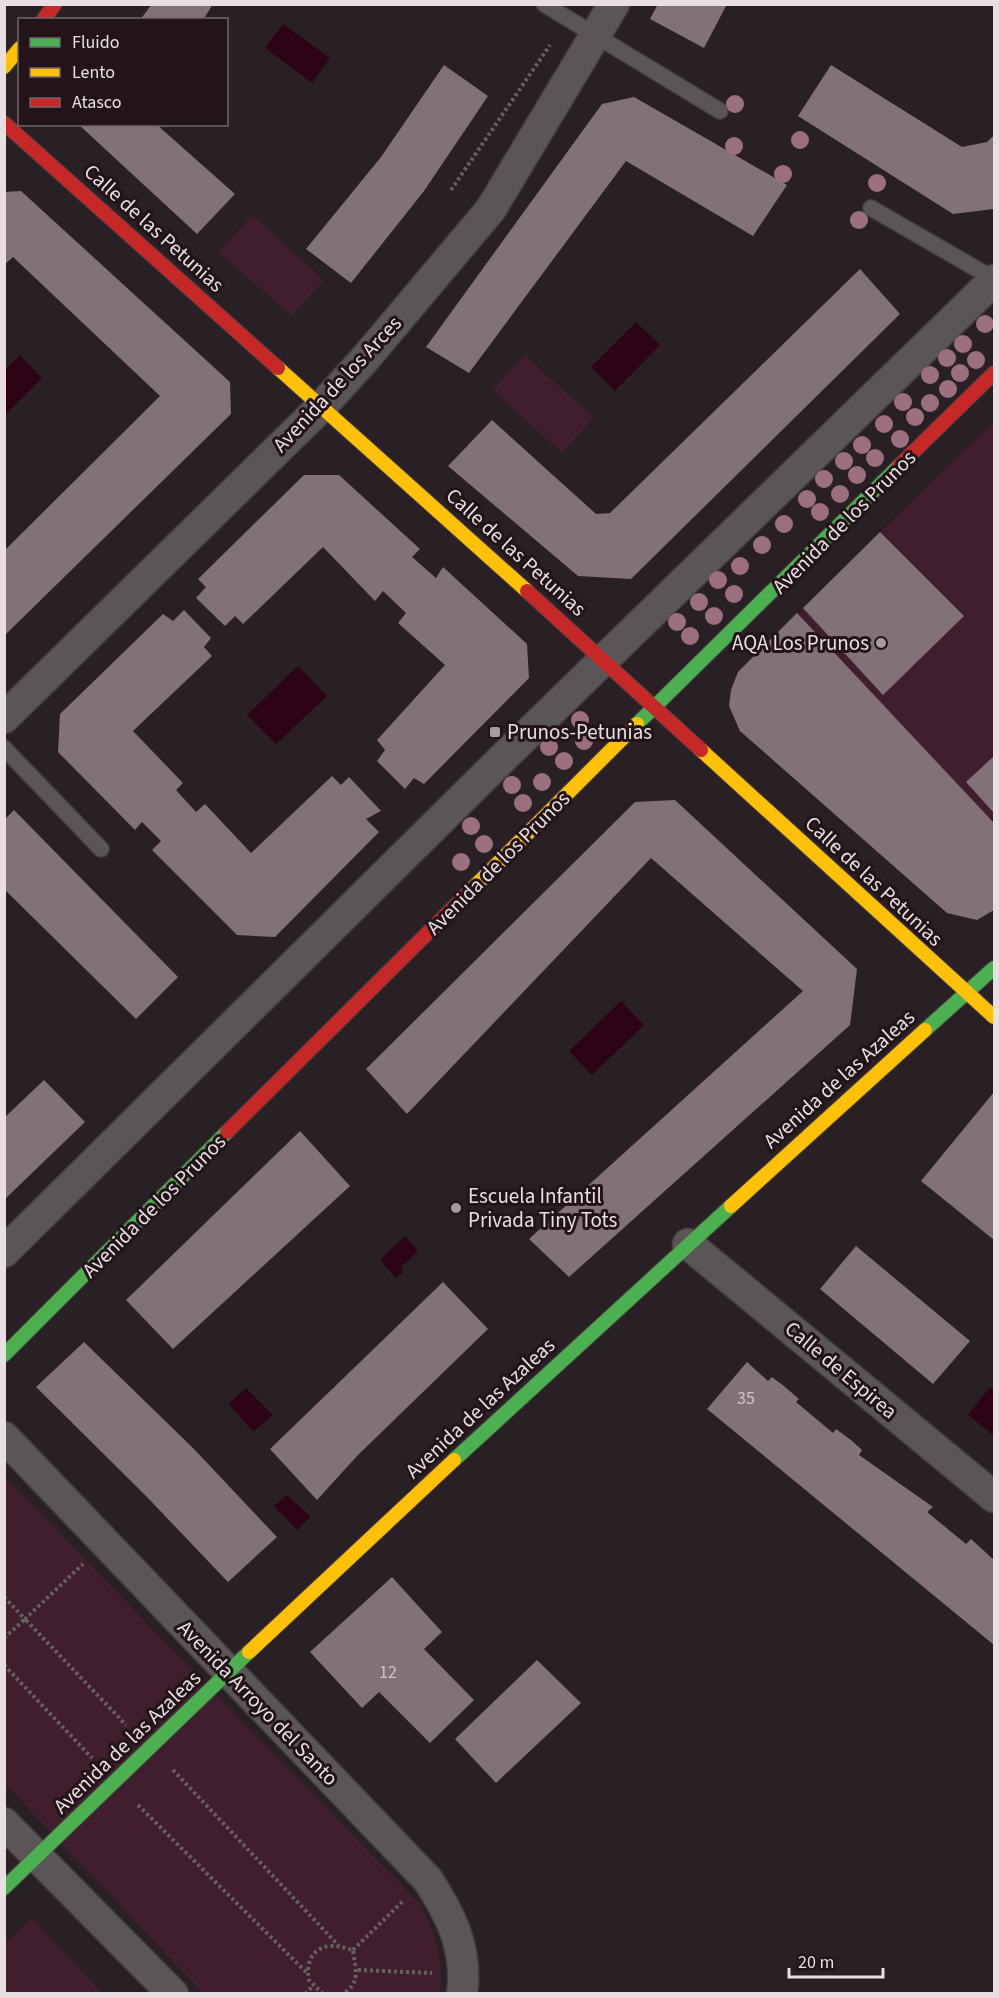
<svg xmlns="http://www.w3.org/2000/svg" width="999" height="1998" font-family="'Source Sans 3',sans-serif">
  <rect width="100%" height="100%" fill="#282024"/>
  <!-- green -->
  <path fill="#401e2d" d="M252 215 324 280 291 316 219 252Z
    M525 355 594 418 562 453 493 390Z
    M994 421V910L977 920 947 913 740 731C727 706 727 698 738 672Z
    M4 1476 420 1904C436 1933 444 1960 440 1993H203L5 1784Z
    M32 1918 102 1993H5V1944Z"/>
  <!-- water -->
  <path fill="#2d0316" d="M283 24 330 58 312 83 265 48Z
    M636 322 660 345 615 391 591 367Z
    M20 355 42 378 5 415V370Z
    M298 666 327 696 276 744 247 715Z
    M621 1001 644 1025 592 1075 569 1051Z
    M405 1236 418 1251 401 1267 402 1273 396 1278 380 1260Z
    M990 1387 994 1390V1436L968 1415Z
    M246 1388 273 1415 253 1432 229 1404Z
    M287 1495 311 1517 297 1530 274 1506Z"/>
  <!-- building -->
  <path fill="#827178" d="M152 4H213L203 20H140Z
    M658 4H727L704 48 650 19Z
    M444 65 488 96 424 191 351 283 306 249 381 157Z
    M831 65 962 147 987 142 994 135V209L953 214 798 116Z
    M634 97 787 185 753 236 626 161 469 373 426 347 602 104Z
    M78 124H156L235 194 197 234Z
    M21 191 230 382 231 414 5 635V550L160 396 13 257 4 265V192Z
    M860 269 900 314 631 579 578 576 448 466 492 420 596 514 610 513Z
    M304 475H339L420 549 412 557 436 578 443 567 527 644 529 678 424 784 414 778 405 789 377 761 385 750 377 740 445 665 398 623 406 613 383 591 375 601 323 547 243 624 235 616 225 626 196 598 206 587 198 579Z
    M880 532 964 616 883 695 803 608Z
    M184 610 211 638 204 647 212 656 133 731 183 783 176 790 196 812 205 804 251 853 332 776 341 785 349 777 381 811 366 819 379 832 275 937 237 935 152 850 161 841 142 822 135 830 58 752 60 714 163 614 173 621Z
    M797 613 994 823V910L977 920 947 913 740 731 729 706 731 690 738 672Z
    M994 756V813L966 782Z
    M675 800 857 969 850 1025 569 1277 529 1239 803 991 651 858 407 1114 366 1069 635 802Z
    M14 810 178 977 136 1019 4 889V820Z
    M44 1080 85 1122 4 1200V1118Z
    M994 1092V1240L921 1181Z
    M300 1131 350 1186 173 1349 126 1300Z
    M856 1246 970 1341 933 1384 820 1289Z
    M443 1282 488 1329 358 1455 317 1500 270 1449Z
    M84 1342 193 1448 277 1537 228 1582 146 1496 36 1387Z
    M747 1362 768 1381 772 1377 784 1386 799 1399 796 1402 833 1433 836 1429 851 1440 862 1450 859 1455 933 1507 927 1512 966 1544 971 1539 994 1560V1645L707 1409Z
    M392 1577 442 1632 424 1649 474 1700 430 1743 379 1692 362 1708 310 1652Z
    M537 1660 581 1703 496 1783 455 1739Z"/>
  <g fill="none" stroke-linecap="round" stroke-linejoin="round">
    <defs>
      <path id="lane" d="M544 4 720 111
        M871 208 994 279
        M4 748 101 849"/>
      <path id="street" d="M4 718 322 406 364 360 491 209 614 4
        M688 1244 994 1497
        M4 1252 510 751 994 280
        M4 1437 428 1880C451 1916 468 1949 462 1994
        M4 1823 173 1994"/>
      <path id="fast" d="M637 724 899 466
        M925 1030 994 968
        M4 1355 227 1132
        M454 1460 731 1206
        M4 1888 249 1652"/>
      <path id="slow" d="M4 67 20 48
        M278 368 527 591
        M701 750 994 1017
        M473 888 637 724
        M731 1206 925 1030
        M249 1652 454 1460"/>
      <path id="jam" d="M43 20 55 4
        M4 123 278 368
        M899 466 994 373
        M527 591 701 750
        M227 1132 473 888"/>
    </defs>
    <!-- lane casing -->
    <use href="#lane" stroke="#443d40" stroke-width="18"/>
    <!-- street casing -->
    <use href="#street" stroke="#443d40" stroke-width="33"/>
    <!-- fast casing -->
    <use href="#fast" stroke="#443d40" stroke-width="16"/>
    <!-- slow casing -->
    <use href="#slow" stroke="#443d40" stroke-width="16"/>
    <!-- jam casing -->
    <use href="#jam" stroke="#443d40" stroke-width="16"/>
    <!-- path -->
    <path stroke="#656062" stroke-width="4" stroke-dasharray="3 3" stroke-linecap="butt" d="M451 190 550 45
      M4 1597 25 1619 83 1564
      M4 1638 25 1619 126 1725
      M4 1665 92 1758
      M173 1770 339 1946
      M138 1805 308 1974
      M353 1950 404 1900
      M358 1970 432 1973
      M305 1994 313 1986
      M323 1994 309 1980C305 1962 314 1945 334 1946 341 1946 347 1949 353 1950 355 1969 362 1983 342 1994"/>
    <!-- lane -->
    <use href="#lane" stroke="#5a5557" stroke-width="15"/>
    <!-- street -->
    <use href="#street" stroke="#5a5557" stroke-width="30"/>
    <!-- fast -->
    <use href="#fast" stroke="#4caf50" stroke-width="14"/>
    <!-- slow -->
    <use href="#slow" stroke="#ffc107" stroke-width="14"/>
    <!-- jam -->
    <use href="#jam" stroke="#c62828" stroke-width="14"/>
  </g>
  <!-- trees -->
  <g fill="#9c6f80">
    <circle cx="735" cy="104" r="9"/>
    <circle cx="800" cy="140" r="9"/>
    <circle cx="734" cy="146" r="9"/>
    <circle cx="783" cy="174" r="9"/>
    <circle cx="877" cy="183" r="9"/>
    <circle cx="859" cy="220" r="9"/>
    <circle cx="985" cy="324" r="9"/>
    <circle cx="963" cy="344" r="9"/>
    <circle cx="947" cy="358" r="9"/>
    <circle cx="976" cy="360" r="9"/>
    <circle cx="960" cy="373" r="9"/>
    <circle cx="930" cy="375" r="9"/>
    <circle cx="948" cy="389" r="9"/>
    <circle cx="903" cy="402" r="9"/>
    <circle cx="930" cy="403" r="9"/>
    <circle cx="915" cy="417" r="9"/>
    <circle cx="884" cy="424" r="9"/>
    <circle cx="900" cy="439" r="9"/>
    <circle cx="862" cy="445" r="9"/>
    <circle cx="875" cy="458" r="9"/>
    <circle cx="844" cy="461" r="9"/>
    <circle cx="857" cy="475" r="9"/>
    <circle cx="824" cy="479" r="9"/>
    <circle cx="840" cy="494" r="9"/>
    <circle cx="807" cy="499" r="9"/>
    <circle cx="820" cy="512" r="9"/>
    <circle cx="784" cy="524" r="9"/>
    <circle cx="762" cy="545" r="9"/>
    <circle cx="740" cy="566" r="9"/>
    <circle cx="718" cy="580" r="9"/>
    <circle cx="734" cy="594" r="9"/>
    <circle cx="699" cy="602" r="9"/>
    <circle cx="714" cy="616" r="9"/>
    <circle cx="677" cy="622" r="9"/>
    <circle cx="690" cy="636" r="9"/>
    <circle cx="580" cy="720" r="9"/>
    <circle cx="584" cy="741" r="9"/>
    <circle cx="549" cy="747" r="9"/>
    <circle cx="564" cy="761" r="9"/>
    <circle cx="542" cy="782" r="9"/>
    <circle cx="512" cy="785" r="9"/>
    <circle cx="523" cy="803" r="9"/>
    <circle cx="471" cy="826" r="9"/>
    <circle cx="484" cy="844" r="9"/>
    <circle cx="461" cy="862" r="9"/>
  </g>
  <!-- markers -->
  <g fill="#a59ca0" stroke="#221419" stroke-width="2">
    <circle cx="881" cy="643" r="6"/>
    <rect x="489" y="726" width="12" height="12" rx="3"/>
    <circle cx="456" cy="1208" r="6"/>
  </g>
  <g text-anchor="middle" stroke-width="6" stroke-linejoin="round" paint-order="stroke">
    <!-- number labels -->
    <g font-size="18" fill="#cfc4c8">
      <text x="746" y="1404">35</text>
      <text x="388" y="1678">12</text>
    </g>
    <!-- street labels -->
    <g font-size="21" fill="#e9dfe2" stroke="#221419">
      <text transform="translate(154 228) rotate(42)" y="7">Calle de las Petunias</text>
      <text transform="translate(337 384) rotate(-47)" y="7">Avenida de los Arces</text>
      <text transform="translate(844 522) rotate(-45)" y="7">Avenida de los Prunos</text>
      <text transform="translate(516 552) rotate(42)" y="7">Calle de las Petunias</text>
      <text transform="translate(498 863) rotate(-45)" y="7">Avenida de los Prunos</text>
      <text transform="translate(874 881) rotate(43)" y="7">Calle de las Petunias</text>
      <text transform="translate(839 1079) rotate(-42)" y="7">Avenida de las Azaleas</text>
      <text transform="translate(154 1206) rotate(-45)" y="7">Avenida de los Prunos</text>
      <text transform="translate(841 1370) rotate(40)" y="7">Calle de Espirea</text>
      <text transform="translate(480 1408) rotate(-43)" y="7">Avenida de las Azaleas</text>
      <text transform="translate(258 1703) rotate(46)" y="7">Avenida Arroyo del Santo</text>
      <text transform="translate(127 1742) rotate(-44)" y="7">Avenida de las Azaleas</text>
    </g>
    <!-- poi labels -->
    <g font-size="21" fill="#e9dfe2" stroke="#221419" text-anchor="start">
      <text x="869" y="650" text-anchor="end">AQA Los Prunos</text>
      <text x="507" y="739">Prunos-Petunias</text>
      <text x="468" y="1203">Escuela Infantil<tspan x="468" dy="24">Privada Tiny Tots</tspan></text>
    </g>
  </g>
  <!-- border -->
  <rect width="999" height="1998" fill="none" stroke="#e9dfe2" stroke-width="12"/>
  <!-- legend -->
  <rect x="18" y="18" width="210" height="108" fill="#221419" stroke="#726569" stroke-width="1.5"/>
  <rect x="30" y="38" width="30" height="9" fill="#4caf50" stroke="#726569" stroke-width="1.5"/>
  <text x="72" y="48" font-size="18" fill="#e9dfe2">Fluido</text>
  <rect x="30" y="68" width="30" height="9" fill="#ffc107" stroke="#726569" stroke-width="1.5"/>
  <text x="72" y="78" font-size="18" fill="#e9dfe2">Lento</text>
  <rect x="30" y="98" width="30" height="9" fill="#c62828" stroke="#726569" stroke-width="1.5"/>
  <text x="72" y="108" font-size="18" fill="#e9dfe2">Atasco</text>
  <!-- scale -->
  <path d="M789 1968v9h94v-9" fill="none" stroke="#e9dfe2" stroke-width="3"/>
  <text x="798" y="1968" font-size="18" fill="#e9dfe2" stroke="#221419" stroke-width="4.5" paint-order="stroke">20 m</text>
</svg>
